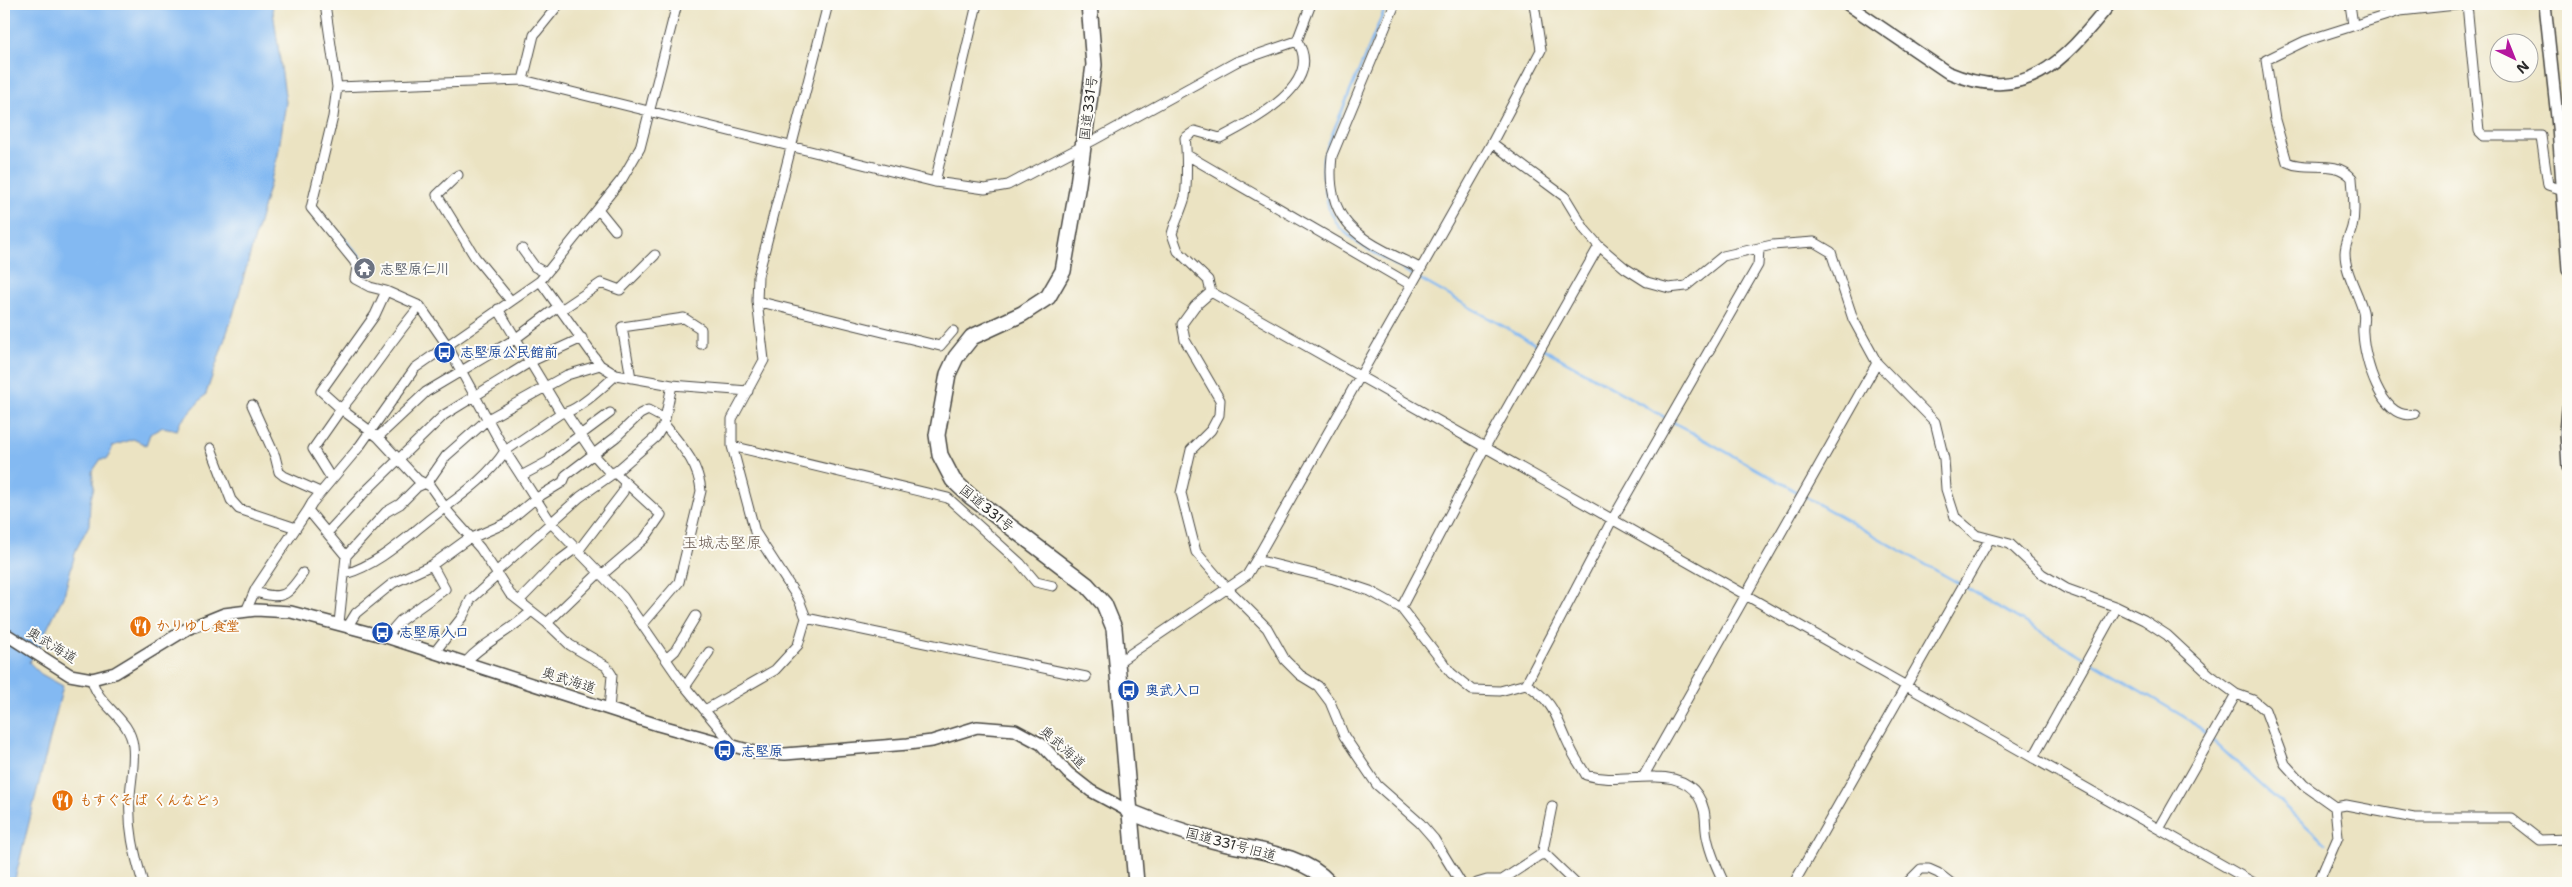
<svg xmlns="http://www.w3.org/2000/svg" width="2572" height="887" font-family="'Shantell Sans','Klee One',sans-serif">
  <rect width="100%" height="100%" fill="#fdfcf7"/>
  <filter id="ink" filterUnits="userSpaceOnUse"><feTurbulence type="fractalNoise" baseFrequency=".02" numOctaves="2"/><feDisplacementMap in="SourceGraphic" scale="10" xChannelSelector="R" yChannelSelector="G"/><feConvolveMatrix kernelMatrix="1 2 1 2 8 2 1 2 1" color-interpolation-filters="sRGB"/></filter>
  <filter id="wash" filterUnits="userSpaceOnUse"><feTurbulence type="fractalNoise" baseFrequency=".0096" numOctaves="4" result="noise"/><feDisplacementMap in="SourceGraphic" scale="20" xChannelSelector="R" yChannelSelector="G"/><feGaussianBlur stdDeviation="1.12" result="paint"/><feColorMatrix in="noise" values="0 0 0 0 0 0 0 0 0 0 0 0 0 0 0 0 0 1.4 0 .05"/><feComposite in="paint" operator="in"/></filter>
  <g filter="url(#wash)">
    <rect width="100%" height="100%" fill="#ebe3c2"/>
    <!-- water -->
    <path fill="#83b9f2" stroke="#57728e" d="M4 4H272L286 102 278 155 233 315 206 394 180 423 177 430 163 427 150 434 146 445 133 439 113 446 108 459H101L92 472 94 487 90 502 89 525 76 550 64 595 46 631 47 638 29 662 41 674 63 686 14 883H4V448C11 432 11 410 4 394Z"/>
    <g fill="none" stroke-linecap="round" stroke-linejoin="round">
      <!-- stream -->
      <path stroke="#83b9f2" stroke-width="2.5" d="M1387 4 1333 132 1323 158V179L1329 209 1339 227 1359 244 1414 276
        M325 218 363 259
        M1418 278 1960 584
        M1965 587 2085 658
        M2090 661 2191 721 2209 737
        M2213 741 2326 844"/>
    </g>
  </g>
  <g filter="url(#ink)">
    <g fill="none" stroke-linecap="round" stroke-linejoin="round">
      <defs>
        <path id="street" d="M325 4 337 87 333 117 311 208 354 261 357 267 355 279 370 287 386 291 420 306 447 345 505 451 552 524 623 597 683 684 734 746
          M1395 4 1332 156C1324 227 1364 241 1420 268
          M2350 4 2353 25
          M2467 4 2479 131 2484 136H2541L2548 185 2563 190
          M1297 41C1326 84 1251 122 1220 138L1195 131 1185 138C1187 151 1187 185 1185 197 1182 209 1175 222 1172 234L1178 251 1208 280 1211 292 2254 883
          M523 80 534 35 559 4
          M337 87 523 80 935 182 985 189 1008 185 1094 140 1236 62 1297 41 1311 4
          M1492 143 1565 197 1585 230 1599 246 1625 268 1647 282 1669 288 1686 286 1723 256 1772 245 1814 242 1831 252 1853 319 1877 363 1935 422 1944 459 1946 489 1955 517 1976 535 2010 544 2042 574 2067 589 2117 607 2144 620 2167 635 2210 675 2236 694 2253 700 2265 710 2285 764 2304 785 2335 807 2346 805 2414 818H2512L2540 840 2568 839
          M1187 155 1411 285
          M458 175 437 195 475 257 511 301
          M935 182 977 4
          M598 209 615 230
          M522 249 535 267 546 273
          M540 281 600 365 616 375
          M1211 292 1195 306 1182 324 1185 340 1220 400 1219 415 1211 430 1191 450 1181 493 1196 552 1228 589 1267 628 1285 660 1300 675 1318 686 1330 702 1344 736 1377 785 1420 823 1434 839 1461 883
          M757 301 940 346 953 331
          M420 306C392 339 369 376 341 409L378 437 418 480 430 486 449 513 480 548 496 572 580 497 618 470 656 437 664 424 672 385
          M498 309 561 413
          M561 310 601 283 620 290 655 255
          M631 378 622 327 684 318 701 329V344
          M252 405 275 456 279 472 284 476 320 492
          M566 413 594 455 611 474
          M2414 414C2381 422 2364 358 2363 333 2362 326 2365 319 2363 311 2358 292 2345 273 2345 253 2345 244 2350 235 2352 227 2356 211 2353 194 2352 178 2334 158 2308 172 2287 162L2275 120 2266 60 2305 41 2400 11 2465 4
          M378 437 426 392 515 339 559 306
          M732 446 948 498 1020 563 1036 582 1053 586
          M211 448 231 500 239 509 296 528
          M521 476 549 461 552 456 610 413
          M331 478 313 449 341 409 321 391 375 315 386 291
          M328 532 364 493 444 415 530 362 582 338
          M578 551 623 492 625 482
          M346 556 386 512 400 504 417 487 428 482 446 456 488 419 567 375 600 365
          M1256 560 1334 579 1370 591 1401 608 1451 673 1472 690 1500 691 1526 684C1557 704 1555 717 1570 747 1574 757 1581 766 1586 775 1610 782 1631 776 1655 777 1679 777 1698 785 1704 810 1706 818 1705 828 1707 837 1710 853 1717 868 1724 883
          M496 572 510 594 547 623 570 645 606 666 612 675 609 709
          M345 574C376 565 400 543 425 523 452 501 486 481 505 451L561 413C576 413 604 386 616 375L672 385 748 391
          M603 574 645 538 661 515 614 472
          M254 592C283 599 286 598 303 573
          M520 600 556 563 576 548
          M1401 608 1485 447 1599 246
          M246 611 256 588 308 510
          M806 618 1086 677
          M339 623 346 556 308 510 312 503 359 447 415 368 540 281 622 179 640 148 677 4
          M547 623 600 572
          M643 624 679 582 701 491C699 464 681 445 664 424
          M348 626 356 613 393 583 432 565 465 541 506 523 535 499 563 482 566 475 616 437 640 414 648 410 665 419
          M386 637 400 621 445 589 432 565
          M434 653 463 616 471 599 498 575
          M666 659 675 651 696 616
          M465 663C484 641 511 632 531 611
          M1117 663 1247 575 1256 560 1492 143 1541 50 1534 4
          M92 679C97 706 130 717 133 746 135 762 131 780 130 796 128 828 134 853 143 883
          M1526 684 1612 520 1758 265 1759 249
          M685 687 709 652
          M705 710 775 670 798 645 806 618 799 600 755 532 732 446V419L764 360 757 301 758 276 828 4
          M2033 758 2117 607
          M1643 777 1877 363
          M2159 829 2236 694
          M1542 855 1552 806
          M1477 883 1487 880H1502L1540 855 1545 854 1575 883
          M1794 883 1989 540
          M1907 883 1921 869H1929L1938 873 1951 883
          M2318 883 2338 837 2335 807"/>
        <path id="secondary" d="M1847 4 1947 72C2027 106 2063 61 2110 4
          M2545 4 2558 127 2568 269
          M2568 409 2566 432 2568 467
          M4 633 70 675 92 679 115 673 187 629 224 614 256 610 291 612 386 637 658 725 755 752 785 754 908 744 932 741 977 727 1015 730 1041 744 1068 773 1091 791 1128 811"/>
        <path id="highway" d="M1089 4 1094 65 1078 184 1063 271 1048 297 1022 314 972 337 956 357 948 374 937 435 940 455 953 480 970 496 1087 585 1104 604 1114 628 1136 883
          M1128 811C1155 822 1183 832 1212 840 1250 851 1301 852 1329 883"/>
      </defs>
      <!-- street casing -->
      <use href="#street" stroke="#484742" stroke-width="11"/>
      <!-- secondary casing -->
      <use href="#secondary" stroke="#484742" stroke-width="14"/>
      <!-- highway casing -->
      <use href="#highway" stroke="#484742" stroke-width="18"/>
      <!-- street -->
      <use href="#street" stroke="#fff" stroke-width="9"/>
      <!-- secondary -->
      <use href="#secondary" stroke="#fff" stroke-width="11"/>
      <!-- highway -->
      <use href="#highway" stroke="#fff" stroke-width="15"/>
    </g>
  </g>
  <!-- icons -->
  <defs>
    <symbol id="temple-disc" viewBox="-11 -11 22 22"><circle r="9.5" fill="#6b7280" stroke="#fdfcf7"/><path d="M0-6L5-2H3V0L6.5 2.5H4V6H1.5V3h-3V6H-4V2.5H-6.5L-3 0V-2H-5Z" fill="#fff"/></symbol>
    <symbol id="bus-disc" viewBox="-11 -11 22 22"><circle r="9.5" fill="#1a4fb4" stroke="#fdfcf7"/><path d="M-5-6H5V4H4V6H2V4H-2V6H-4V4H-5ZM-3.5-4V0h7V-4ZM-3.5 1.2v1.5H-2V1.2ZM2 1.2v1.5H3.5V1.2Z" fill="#fff"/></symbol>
    <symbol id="restaurant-disc" viewBox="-11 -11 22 22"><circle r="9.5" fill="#e8710a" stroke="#fdfcf7"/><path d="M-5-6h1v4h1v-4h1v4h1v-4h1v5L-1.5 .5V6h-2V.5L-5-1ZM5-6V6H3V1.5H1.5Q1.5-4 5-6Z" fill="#fff"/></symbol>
  </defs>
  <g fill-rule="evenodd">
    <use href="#temple-disc" x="352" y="256" width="25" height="25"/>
    <use href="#bus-disc" x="432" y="340" width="25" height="25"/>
    <use href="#restaurant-disc" x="128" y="614" width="25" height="25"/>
    <use href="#bus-disc" x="370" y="620" width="25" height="25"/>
    <use href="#bus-disc" x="1116" y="678" width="25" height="25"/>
    <use href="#bus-disc" x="712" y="738" width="25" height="25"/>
    <use href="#restaurant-disc" x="50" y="788" width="25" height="25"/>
  </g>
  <g text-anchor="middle" stroke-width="4" stroke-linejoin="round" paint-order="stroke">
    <!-- street labels -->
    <g font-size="14" fill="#2b2b2b" stroke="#fdfcf7">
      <text transform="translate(1088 108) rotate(-83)" y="5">国道331号</text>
      <text transform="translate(987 508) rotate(39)" y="5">国道331号</text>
      <text transform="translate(52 645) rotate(31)" y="5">奥武海道</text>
      <text transform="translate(569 680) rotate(18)" y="5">奥武海道</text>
      <text transform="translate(1063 747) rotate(42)" y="5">奥武海道</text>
      <text transform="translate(1231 844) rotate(15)" y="5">国道331号旧道</text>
    </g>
    <!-- worship labels -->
    <g font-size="14" font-weight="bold" fill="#5b616d" stroke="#fdfcf7" text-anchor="start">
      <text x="380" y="274">志堅原仁川</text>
    </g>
    <!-- transit labels -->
    <g font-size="14" font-weight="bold" fill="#164399" stroke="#fdfcf7" text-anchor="start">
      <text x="460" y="357">志堅原公民館前</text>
      <text x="399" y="637">志堅原入口</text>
      <text x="1145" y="695">奥武入口</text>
      <text x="741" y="756">志堅原</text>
    </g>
    <!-- food labels -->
    <g font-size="14" font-weight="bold" fill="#c56008" stroke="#fdfcf7" text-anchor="start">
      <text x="156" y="631">かりゆし食堂</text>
      <text x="79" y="805">もすぐそば くんなどぅ</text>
    </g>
    <!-- quarter labels -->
    <g font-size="16" fill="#66574e" stroke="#fdfcf7">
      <text x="722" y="548">玉城志堅原</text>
    </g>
  </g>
  <!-- margin -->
  <rect width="2572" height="887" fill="none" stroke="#fdfcf7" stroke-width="20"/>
  <!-- north arrow -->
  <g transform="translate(2514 58) rotate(137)"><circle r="24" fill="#fdfcf7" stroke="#a9a8a5"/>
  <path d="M0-4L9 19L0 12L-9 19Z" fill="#b5179e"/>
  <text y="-8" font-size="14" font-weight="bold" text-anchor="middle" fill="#2b2b2b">N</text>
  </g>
</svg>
